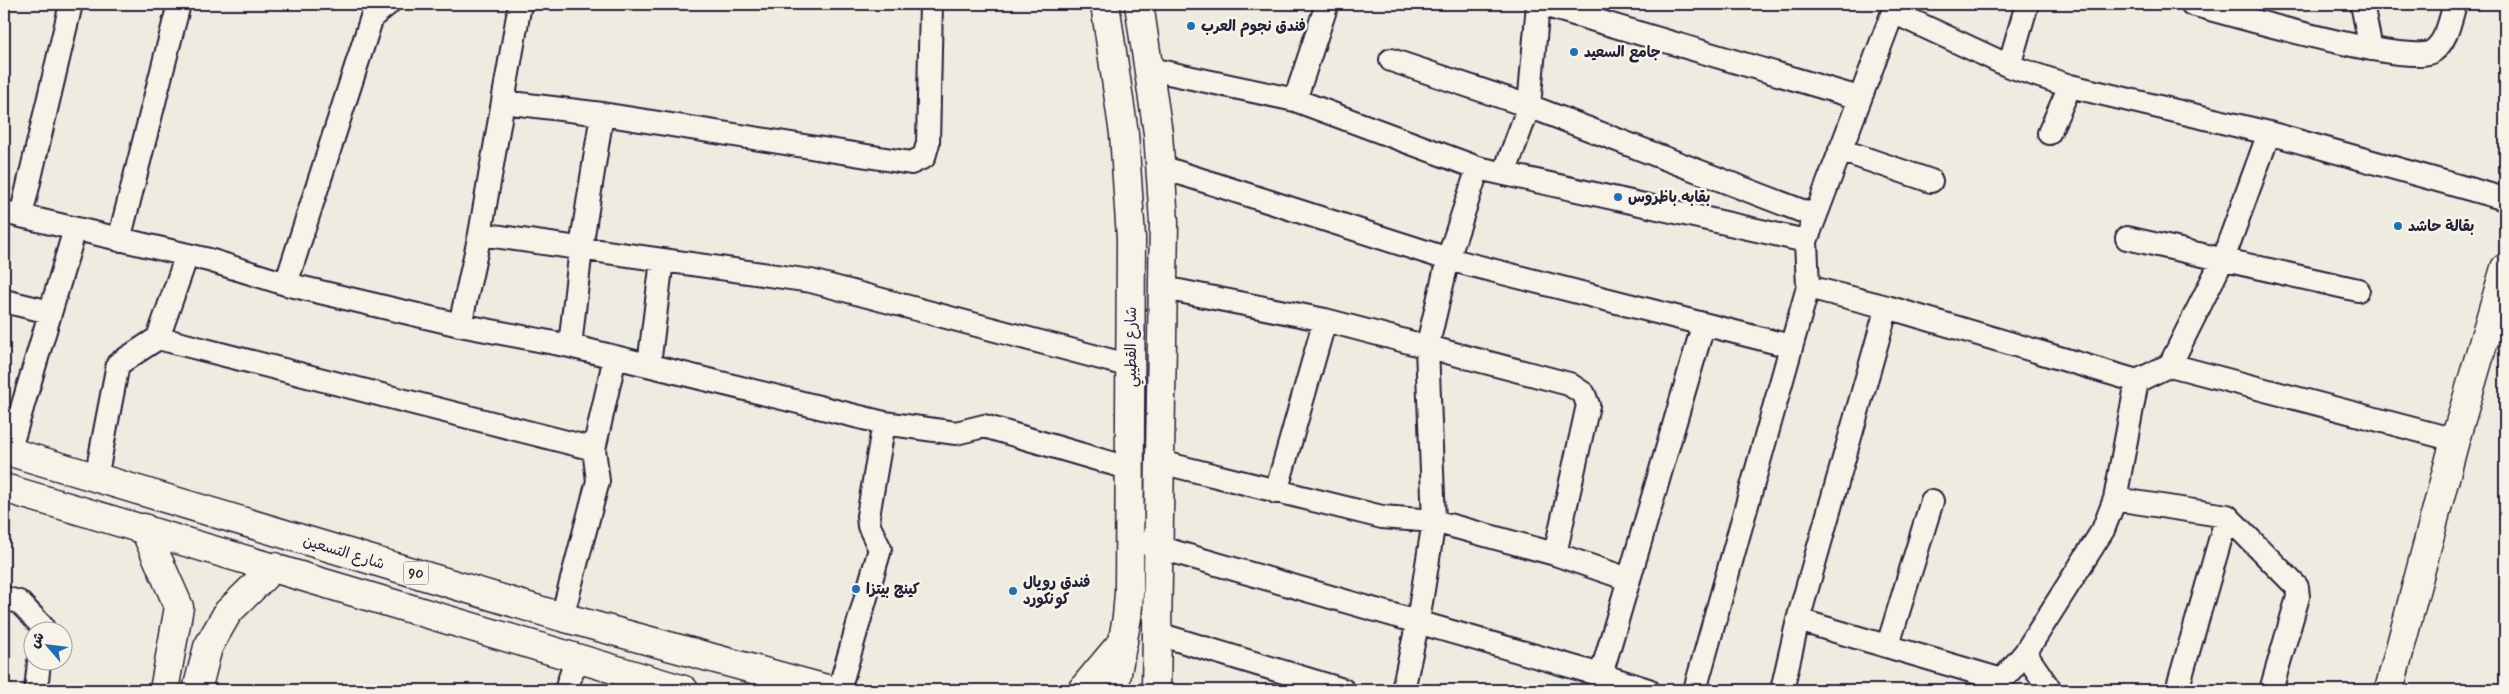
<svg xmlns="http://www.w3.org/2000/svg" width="2509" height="694" font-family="Mynerve,'Playpen Sans Arabic',sans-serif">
  <rect width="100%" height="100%" fill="#eeebe1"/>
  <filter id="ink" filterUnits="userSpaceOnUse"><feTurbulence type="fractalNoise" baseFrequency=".02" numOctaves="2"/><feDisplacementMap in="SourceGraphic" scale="10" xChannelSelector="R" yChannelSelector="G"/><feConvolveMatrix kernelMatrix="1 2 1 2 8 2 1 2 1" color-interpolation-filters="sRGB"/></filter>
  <g filter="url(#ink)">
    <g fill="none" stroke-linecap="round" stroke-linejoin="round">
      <defs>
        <path id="street" d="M1540 4 1859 98
          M2192 4C2226 13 2413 68 2433 51 2447 41 2450 20 2455 4
          M2362 4 2371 49
          M1893 12 2009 66 2070 86 2269 133 2505 199
          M1391 60 1529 106 1815 216
          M2009 66 2027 4
          M1150 69 1295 100 1478 168 1806 241
          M1295 100 1327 4
          M503 102 602 114 911 163 924 157 928 143 931 4
          M2049 133 2070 86
          M1840 150 1931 181
          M1161 167 1448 259 1790 346
          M1504 174 1529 106 1538 4
          M4 212 209 260 286 284 460 325 570 346 884 423 956 433 984 426 1131 469
          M21 216 71 4
          M480 234 811 281 1131 366
          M2127 238 2358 290
          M119 240 179 4
          M286 284 372 17 388 4
          M1808 287 1887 307 2137 381
          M1164 288 1325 320 1569 384 1584 394 1588 405 1555 554
          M4 301 50 312
          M460 325 480 234 520 4
          M158 338 594 449
          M570 346 581 248 602 114
          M649 365 662 260
          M2170 365 2455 440
          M9 452 75 229
          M1160 462 1382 517 1434 521 1555 554 1628 579
          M96 478 118 364 158 338 187 255
          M1276 492 1325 320
          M2115 499 2227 516 2297 587 2298 597 2271 690
          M1130 539 1601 675 1648 690
          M4 598 19 602 42 626V632
          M562 617 598 481 594 449 615 357
          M1798 620 2002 680
          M1155 633 1343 690
          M1888 645 1932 501
          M2025 653 2050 690
          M1601 675 1703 326
          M36 690 39 662
          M566 690 577 657
          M839 690 880 549 869 526 868 516 884 423
          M1403 690 1418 621 1434 521 1427 348 1448 259 1478 168
          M1695 690 1808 287 1806 241 1896 4
          M1782 690 1798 620 1887 307
          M1998 690 2002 680 2025 653 2103 530 2115 499 2137 381 2170 365 2223 259 2269 133
          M2177 690 2227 516"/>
        <path id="secondary" d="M144 528 179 607 164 690
          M197 690 208 647 228 612 274 567
          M2389 690 2455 440 2505 268"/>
        <path id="primary" d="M1105 4 1124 134 1131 238 1129 593 1127 617 1114 690
          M1139 4 1158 133 1164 222 1156 690"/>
        <path id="highway" d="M4 450 562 617 830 690
          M4 488 684 690
          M1082 690 1123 641"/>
      </defs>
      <!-- street casing -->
      <use href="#street" stroke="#22223b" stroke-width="26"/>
      <!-- secondary casing -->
      <use href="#secondary" stroke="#22223b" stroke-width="31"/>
      <!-- primary casing -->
      <use href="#primary" stroke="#22223b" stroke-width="31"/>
      <!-- highway casing -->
      <use href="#highway" stroke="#22223b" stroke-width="31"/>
      <!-- street -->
      <use href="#street" stroke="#f7f3e8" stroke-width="22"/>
      <!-- secondary -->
      <use href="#secondary" stroke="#f7f3e8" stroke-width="28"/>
      <!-- primary -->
      <use href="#primary" stroke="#f7f3e8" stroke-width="28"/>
      <!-- highway -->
      <use href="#highway" stroke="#f7f3e8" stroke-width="28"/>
    </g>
  </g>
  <!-- markers -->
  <g fill="#1f6fb2" stroke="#f7f3e8" stroke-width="2">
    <circle cx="1191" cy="26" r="5"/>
    <circle cx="1574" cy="52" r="5"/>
    <circle cx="1618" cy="197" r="5"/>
    <circle cx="2398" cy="226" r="5"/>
    <circle cx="856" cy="589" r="5"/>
    <circle cx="1013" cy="591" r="5"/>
  </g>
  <g text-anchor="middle" stroke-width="5" stroke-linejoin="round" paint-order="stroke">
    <!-- shield labels -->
    <rect fill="#f7f3e8" stroke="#62616f" stroke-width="1" x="403.5" y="561.5" width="25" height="23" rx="4"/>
    <g font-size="14" font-weight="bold" fill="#22223b">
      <text x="416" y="578">90</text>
    </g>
    <!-- poi labels -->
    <g font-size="15" font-weight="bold" fill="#22223b" stroke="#f7f3e8" text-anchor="start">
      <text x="1201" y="31">فندق نجوم العرب</text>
      <text x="1584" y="57">جامع السعيد</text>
      <text x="1628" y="202">بقابه باظروس</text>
      <text x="2408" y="231">بقالة حاشد</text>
      <text x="1023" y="587">فندق رويال<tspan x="1023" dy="17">كونكورد</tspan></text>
      <text x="866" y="594">كينج بيتزا</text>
    </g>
    <!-- street labels -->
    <g font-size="15" fill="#22223b" stroke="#f7f3e8">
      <text transform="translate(1131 347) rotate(-90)" y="5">شارع القطيبي</text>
      <text transform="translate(344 552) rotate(17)" y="5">شارع التسعين</text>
    </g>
  </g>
  <!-- margin -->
  <rect width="2509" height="694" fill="none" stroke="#f7f3e8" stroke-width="20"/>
  <rect x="10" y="10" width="2489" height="674" fill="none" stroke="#22223b" stroke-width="2" filter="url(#ink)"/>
  <!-- north arrow -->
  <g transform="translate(48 646) rotate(298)"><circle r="24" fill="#f7f3e8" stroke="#a29fa3"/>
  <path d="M0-4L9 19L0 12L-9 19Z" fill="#1f6fb2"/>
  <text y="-8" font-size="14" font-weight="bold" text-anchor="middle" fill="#22223b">ش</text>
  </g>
</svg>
